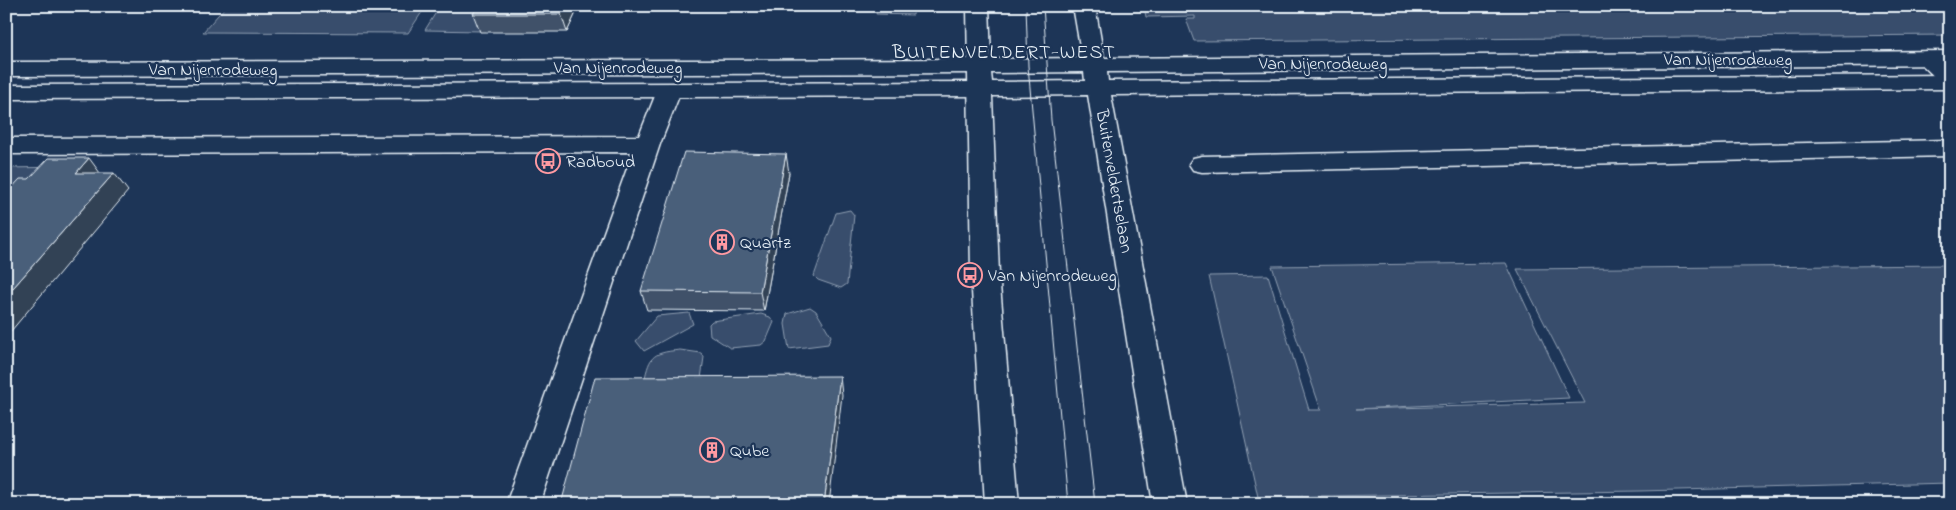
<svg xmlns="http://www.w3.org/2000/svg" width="1956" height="510" font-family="'Indie Flower',sans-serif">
  <rect width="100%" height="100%" fill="#1d3557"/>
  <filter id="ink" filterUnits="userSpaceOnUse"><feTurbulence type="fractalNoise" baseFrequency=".02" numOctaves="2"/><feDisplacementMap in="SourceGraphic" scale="10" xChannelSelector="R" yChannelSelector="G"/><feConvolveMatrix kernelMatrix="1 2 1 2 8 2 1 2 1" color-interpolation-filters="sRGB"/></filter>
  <g filter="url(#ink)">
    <!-- green -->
    <path fill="#374d6c" stroke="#909fb2" d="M226 6H426L408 33 203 32Z
      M440 6H495L481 31 425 30Z
      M878 6H914L913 15 876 14Z
      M1144 6H1950V35L1194 41 1186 19H1195V16L1146 17Z
      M71 167 6 237V168Z
      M850 210 854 215 847 284 841 288 818 280 814 276 836 213Z
      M1506 263 1569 398 1356 409 1585 403 1517 269 1950 265V483L1639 491 1258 497 1209 276 1268 275 1309 410H1321L1272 266Z
      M810 307 816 311 831 336 828 344 789 349 785 324 787 314Z
      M689 313 693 324 644 351 636 341 657 316Z
      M761 314 770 317 774 322 766 341 761 345 730 348 710 335 709 324 712 321Z
      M680 350 701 353 704 357 700 386H643C650 357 649 353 680 350Z"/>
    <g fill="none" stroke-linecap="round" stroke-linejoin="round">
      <defs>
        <path id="minor" d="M1926 51 1934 53 1950 67V86L1942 84 1915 58 1918 53Z
          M669 84 677 86 681 91 660 144 540 504H506L633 152 6 154V138L639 136 657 91 661 86Z
          M1950 140V156L1202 172 1193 170 1189 164 1193 158 1202 156Z"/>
        <path id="tertiary" d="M979 59 987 61 990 66 987 71 979 73 6 76V62Z
          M980 82 988 84 992 89 988 94 980 96 6 99V85Z"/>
        <path id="secondary" d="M967 6H989L991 59 1082 58 1073 6H1095L1104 58 1950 51V65L1107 72 1108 81 1950 75V89L1111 95 1187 504H1153L1088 95 992 96 999 274 1019 504H985L971 274ZM1084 72 1085 81 992 82 991 73Z"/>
      </defs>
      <!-- minor casing -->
      <use href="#minor" stroke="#e8f1f8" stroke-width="3"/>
      <!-- tertiary casing -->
      <use href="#tertiary" stroke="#e8f1f8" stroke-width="3"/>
      <!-- secondary casing -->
      <use href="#secondary" stroke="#e8f1f8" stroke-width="3"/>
      <!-- minor -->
      <use href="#minor" fill="#1d3557" fill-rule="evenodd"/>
      <!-- tertiary -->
      <use href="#tertiary" fill="#1d3557" fill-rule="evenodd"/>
      <!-- secondary -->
      <use href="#secondary" fill="#1d3557" fill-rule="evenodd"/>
      <!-- tram -->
      <path stroke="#e8f1f8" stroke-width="1" d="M1026 6 1028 66 1068 504
        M1043 6 1051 120 1095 504"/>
    </g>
    <!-- wall -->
    <path fill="#3f5169" stroke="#e8f1f8" d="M478 6H579L567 32H480L473 14Z
      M789 173 764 311 647 310 641 291Z"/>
    <!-- shaded-wall -->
    <path fill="#334255" stroke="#e8f1f8" d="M565 6H579L567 32 561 14Z
      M786 154 789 173 764 311 760 292Z
      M89 158 103 177 76 173Z
      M114 173 128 191 6 337V296Z
      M840 376 842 395 829 504H824Z"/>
    <!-- building -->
    <path fill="#495e7a" stroke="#e8f1f8" d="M478 6H565L561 14H473Z
      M684 152 786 154 760 292 641 291Z
      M49 158H89L76 173H114L6 296V194L20 179H29Z
      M840 376 824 504H561L595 377Z"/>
  </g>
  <!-- icons -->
  <defs>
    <symbol id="bus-ring" viewBox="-11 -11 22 22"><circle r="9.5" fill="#1d3557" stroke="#ff9aa2" stroke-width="1.5"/><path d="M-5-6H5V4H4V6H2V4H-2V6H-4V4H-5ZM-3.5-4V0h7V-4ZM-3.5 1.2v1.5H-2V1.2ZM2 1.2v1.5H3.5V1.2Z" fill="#ff9aa2"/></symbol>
    <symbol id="building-ring" viewBox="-11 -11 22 22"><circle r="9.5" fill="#1d3557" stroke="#ff9aa2" stroke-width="1.5"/><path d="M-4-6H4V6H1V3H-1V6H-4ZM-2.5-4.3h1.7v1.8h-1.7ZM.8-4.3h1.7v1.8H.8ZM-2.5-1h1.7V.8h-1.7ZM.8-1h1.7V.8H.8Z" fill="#ff9aa2"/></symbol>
  </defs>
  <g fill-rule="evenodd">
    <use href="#bus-ring" x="534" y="147" width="28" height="28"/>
    <use href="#building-ring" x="708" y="228" width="28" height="28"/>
    <use href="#bus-ring" x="956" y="261" width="28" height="28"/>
    <use href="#building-ring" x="698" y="436" width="28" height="28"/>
  </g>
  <g text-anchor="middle" stroke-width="4.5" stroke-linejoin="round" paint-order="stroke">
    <!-- street labels -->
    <g font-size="18" fill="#e8f1f8" stroke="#1d3557">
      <text x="1728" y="65">Van Nijenrodeweg</text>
      <text x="1323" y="69">Van Nijenrodeweg</text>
      <text x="618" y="73">Van Nijenrodeweg</text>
      <text x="213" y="75">Van Nijenrodeweg</text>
      <text transform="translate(1115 181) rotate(80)" y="6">Buitenveldertselaan</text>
    </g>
    <!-- poi labels -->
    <g font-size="18" fill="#e8f1f8" stroke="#1d3557" text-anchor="start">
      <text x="566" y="167">Radboud</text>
      <text x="740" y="248">Quartz</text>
      <text x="988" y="281">Van Nijenrodeweg</text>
      <text x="730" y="456">Qube</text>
    </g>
    <!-- quarter labels -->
    <g font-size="20" letter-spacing="1" fill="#e8f1f8" stroke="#1d3557">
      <text x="1004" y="58">BUITENVELDERT-WEST</text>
    </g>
  </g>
  <!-- margin -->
  <rect width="1956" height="510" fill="none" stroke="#1d3557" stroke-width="25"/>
  <rect x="12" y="12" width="1931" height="485" fill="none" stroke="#e8f1f8" stroke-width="2" filter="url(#ink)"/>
</svg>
